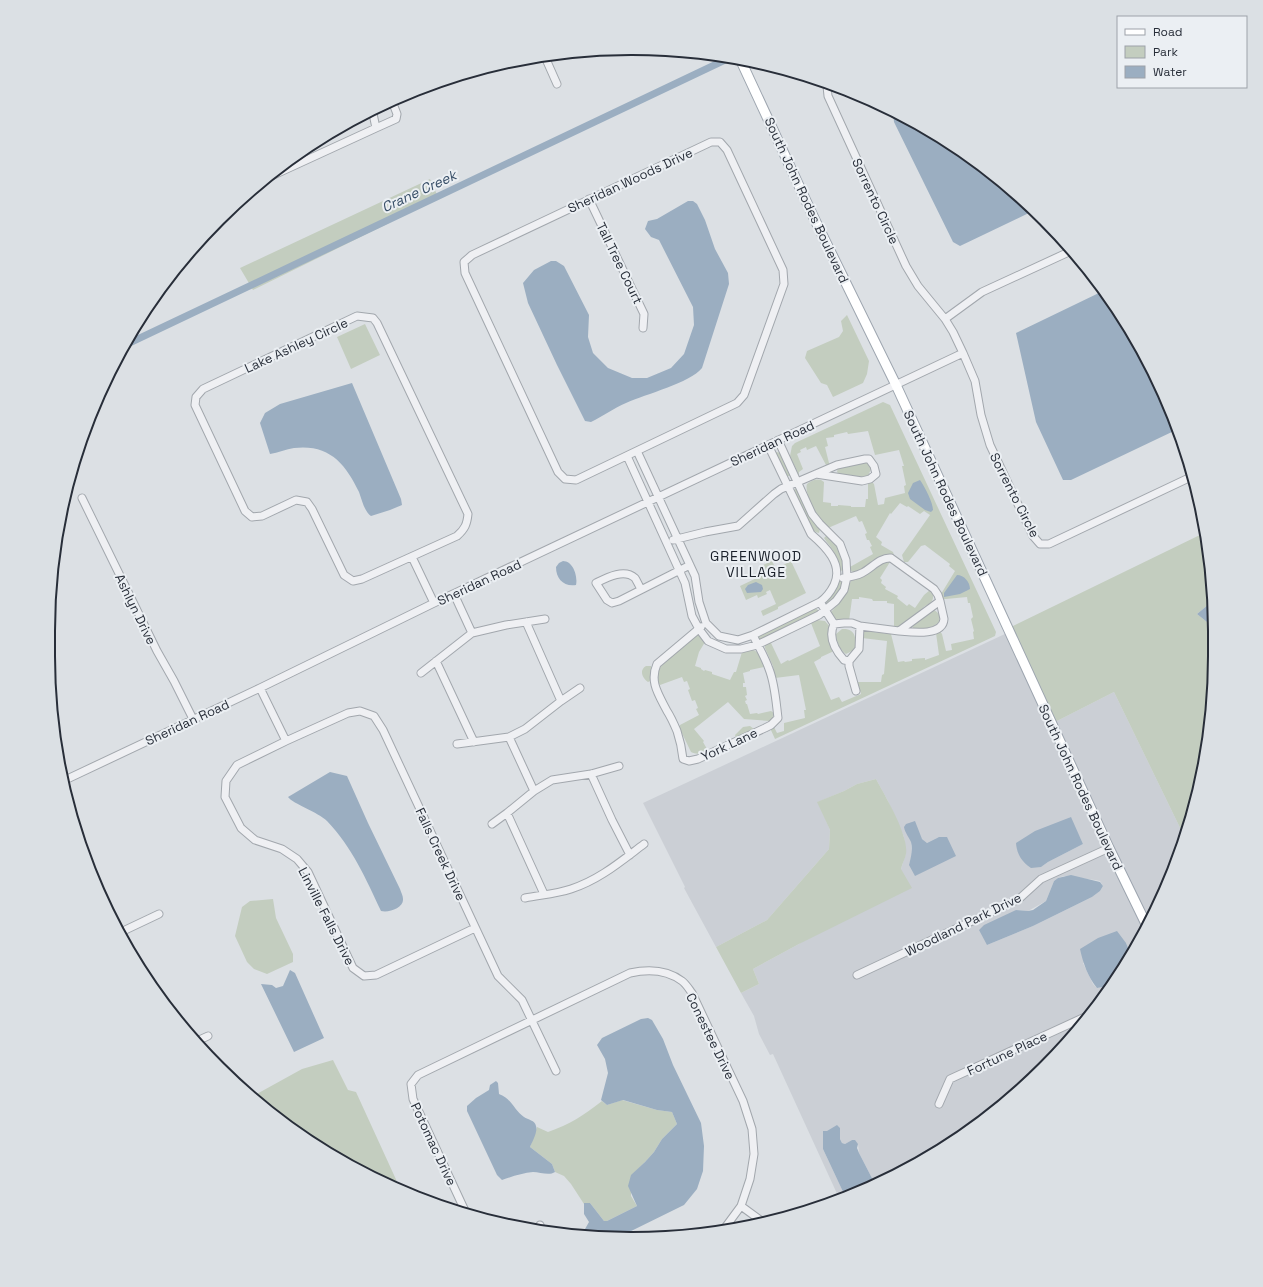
<svg xmlns="http://www.w3.org/2000/svg" width="1263" height="1287" font-family="'Space Grotesk',sans-serif">
  <rect width="100%" height="100%" fill="#dce0e4"/>
  <!-- built -->
  <path fill="#cbcfd5" fill-rule="evenodd" d="M1007 633 1145 930 1137 947 1131 955 1126 943 1083 963 1093 984 1097 988 1109 986 1070 1040 987 1118 889 1179 875 1184 859 1153 858 1144 852 1140 845 1144 842 1143 840 1139V1128L824 1137 823 1149 845 1196 839 1198 773 1054 770 1055 759 1034 754 1016 741 993 759 984 753 969 799 944 901 869 906 853 904 837 888 801 876 779 857 784 844 791 818 802 830 830 829 849 767 920 716 947 684 888 685 887 643 803ZM1070 817 1083 844 1048 862 1041 867ZM939 837 909 865 912 854 911 841 922 839 927 843ZM1064 876 1095 880 1100 881 1103 886 1100 891 1092 897 1033 926 987 945 1016 910 1028 911 1046 901 1054 881 1058 878Z
    M1114 692 1185 838 1148 922 1055 722Z"/>
  <!-- green -->
  <path fill="#c3cdbf" d="M430 179 439 199 389 221V223L253 290 240 268Z
    M847 315 869 361 867 374 863 383 833 397 827 385 821 383 805 358 807 351 839 337 843 331 841 321Z
    M365 324 380 355 351 369 337 337Z
    M883 402 890 405 996 632 995 636 775 739 770 728 774 727 777 733 784 731V723L805 718 804 710H806L799 675 775 678 773 666 765 648V645L770 642 771 643 781 664 788 660 789 661 820 646 811 623 817 620 825 621 831 628 834 651 821 657V658L814 662 831 700 839 697 842 702 861 694 858 684V682H881L882 675 884 674 887 641 862 638 864 631 891 634 898 662 904 661 905 662 912 661V659L925 658V660L939 655 936 633 939 630 942 634 946 651 952 650 951 644 974 639 973 632 974 631 971 619 973 617 970 603H968L967 597 946 599H944L941 594 955 571 949 566 950 564 925 545 921 546 908 562H904L902 555 930 515 924 511 920 514 908 506 907 507 900 503 891 514 890 513 876 537 882 542 881 545 893 552 894 555 880 558 857 572H853L850 570V567L873 554 870 547 872 546 869 540H867L865 534 867 533 862 521 859 522 856 516 828 528C826 526 823 524 821 521 815 515 804 491 807 484 812 480 819 477 824 482L823 502 831 503V506H838V505L851 506V507H865L866 499H868V482L871 481 874 484 878 505 884 504 885 498 905 493 904 486 906 485 902 466H904L899 450 875 455 868 431 848 434 847 432 834 435V437L826 438 828 446 825 447 829 463V466L826 465 816 446 807 450 806 447 800 450 801 452 797 454 803 469 799 472V476L790 456 792 446 795 443Z
    M776 452 781 453 790 474V476H786L775 454Z
    M866 462 869 464 871 469 868 476 862 477 840 475 837 472 838 467Z
    M795 489H798L820 529 819 533 812 531 793 492Z
    M1204 533 1214 594V600L1197 614 1207 622 1213 619 1210 731 1185 838 1114 692 1055 722 1011 627Z
    M826 536H828L838 546 843 563 844 569 842 571 839 569C837 562 836 556 832 549 830 545 826 542 824 538Z
    M772 561 776 569 791 561 806 593 778 607V609L763 616 761 611 776 604 770 590 766 592 767 594 758 598 757 595 746 600 740 586 763 575 759 567Z
    M889 561 890 562 880 578 882 580 881 583 886 587 885 589 898 596 897 598 907 606 909 604 915 608 924 595 930 590C936 596 933 603 925 606L901 627 894 628V604L887 603V601H873L872 599 859 597V599H852L849 621 836 623 831 612 842 600 851 581 865 575 882 564Z
    M842 580 844 581 839 595 830 606 824 605 837 583Z
    M813 609H817L819 612 759 641 756 637Z
    M933 610C939 612 941 616 939 622 932 629 924 629 914 630L912 626 913 624Z
    M842 629C856 628 856 639 856 649L846 654C840 650 836 642 836 634Z
    M698 634 700 635 705 642 699 652 695 666 701 668V669L704 671 705 670 712 672V674L730 680 734 672H736L742 652C745 651 750 650 753 650 759 651 763 662 764 667L750 670V671L743 673 745 683H743V687H746L747 695 745 696 747 700 745 701 746 704H747L750 714 757 713 758 714 771 711 774 713 773 720 770 721 744 719 728 702 694 729 704 741 703 742 707 749C703 754 697 755 691 752L679 727 680 725 699 715 696 709 698 708 695 700 692 701 688 690 690 689 687 681 684 682 682 677 660 685C658 682 656 677 657 673 659 665 690 638 698 634Z
    M646 666H651V667L650 681 648 682C642 678 639 670 646 666Z
    M750 726 754 729 753 731 736 738 735 735 743 727Z
    M876 779C885 796 909 835 906 854 905 859 902 864 901 869L912 888 799 944 753 969 759 984 741 993 716 947 767 920 829 849 830 830 817 802 844 791 857 784Z
    M273 899 276 918 293 954V962L267 974 254 969 247 962 235 936 242 907 250 901Z
    M333 1060 348 1090 356 1092 399 1186 308 1141 253 1096 302 1069Z
    M622 1100 657 1110 672 1112 677 1124 662 1139 654 1152 645 1162 631 1176V1196L637 1206 607 1221H604L590 1203 584 1204 571 1184 564 1176 555 1172 552 1164 530 1147 536 1130 537 1127 548 1132C570 1124 583 1116 602 1101L607 1105Z"/>
  <!-- water -->
  <path fill="#9baec1" d="M893 113 923 126 1016 193 1033 211 960 246 953 242 894 122Z
    M688 201H693L697 204 705 220 715 249 728 273 729 284 702 368C690 383 646 394 626 403 614 408 603 416 591 422L585 421 557 365 528 303 523 283 534 270 551 261H556L564 266 589 315 588 337 593 353 608 368 632 378H647L671 368 684 354 694 325 693 307 659 240 651 237 645 229 648 221 657 219Z
    M1103 291 1155 374 1176 430 1071 480H1063L1036 422 1016 333Z
    M352 383 401 499 402 505 390 510 371 516C364 511 362 500 359 492 345 463 329 444 294 448 286 449 278 453 270 454L260 423 265 413 280 404Z
    M920 480C925 487 933 503 933 510L931 512 925 510 910 499 908 493 913 483Z
    M563 561C573 561 578 576 576 585 564 587 556 579 556 567L559 563Z
    M957 575C964 575 970 582 970 589L960 594 944 597V593Z
    M756 582 762 585 763 589 761 592 747 593 745 589 748 585Z
    M1214 600 1213 619 1207 622 1197 614Z
    M330 772 347 776 368 823 400 889C401 892 403 896 403 899 404 908 389 913 381 911 366 879 352 847 327 821 318 812 293 804 288 797Z
    M1071 817 1083 844 1048 862 1041 867 1031 868C1022 862 1017 855 1016 843L1035 831Z
    M915 821 922 839 927 843 939 837H947L956 856 915 876 909 865C911 857 913 850 911 842 909 837 905 833 904 827L906 824Z
    M1071 875 1100 882 1103 886 1100 891 1092 897 1033 926 987 945 979 930 984 925 1016 910 1028 911 1033 910 1046 901 1054 881 1058 878Z
    M1117 931 1126 943 1131 955 1109 986 1097 988C1088 977 1083 963 1080 949L1098 938Z
    M290 970 295 973 324 1038 294 1052 261 984 272 985 276 988 283 986Z
    M648 1018 652 1020 663 1039 673 1065 701 1123 704 1146 703 1171 697 1189 684 1205 621 1236 588 1235 585 1229 589 1222 584 1214V1203H590L604 1221H607L637 1206 628 1186 631 1175 645 1162 654 1152 662 1139 677 1124 672 1112 657 1110 623 1100 607 1105 601 1100 608 1073 605 1059 597 1045 602 1038 641 1019Z
    M496 1081 498 1083 499 1094C511 1098 514 1110 524 1117 528 1120 535 1120 536 1126 538 1132 532 1142 530 1147L552 1164 555 1172C549 1176 540 1172 533 1172 523 1173 513 1176 502 1180L497 1175 467 1111V1106L476 1098 489 1090 490 1085Z
    M837 1125 840 1128V1139L842 1143 845 1144 852 1140H855L858 1144 857 1148 859 1153 875 1184 845 1196 823 1149V1131H827Z"/>
  <g fill="none" stroke-linecap="round" stroke-linejoin="round">
    <!-- canal -->
    <path stroke="#9baec1" stroke-width="7" d="M123 346 725 60"/>
    <defs>
      <path id="minor" d="M545 57 557 84
        M829 83 827 86 828 96 906 266 918 286 945 319 953 332 963 353 975 381 981 415 990 445 1033 536 1040 544H1049L1193 476
        M376 128 396 119 397 114 392 101
        M711 142H720L727 150 783 270 784 284 744 395 737 403 576 480 565 479 558 472 465 273 464 262 472 255Z
        M265 179 376 128 372 109
        M589 199 644 314 643 328
        M357 316 373 318 377 323 468 514C467 524 465 529 457 536L362 579 353 581 344 575 312 509 307 502 296 500 262 516 252 517 245 511 195 405 196 397 203 389Z
        M945 319 982 292 1071 251
        M637 451 695 576 699 602 706 623 719 636 738 640 753 635 820 602C827 597 830 593 834 585 844 564 825 546 811 534L768 445
        M627 456 685 583 692 616 699 629 708 641 726 649H741L757 645 819 615 836 601 844 590 847 577 846 560 840 544 820 524 812 514 778 440
        M82 498 157 651 174 681 193 719
        M673 540 705 532 738 526 774 494 781 489 837 465 865 459H869L874 466 876 474 870 479 862 481 816 474
        M412 557 434 603
        M641 589C639 586 637 581 635 578 624 568 606 578 596 583L607 600 612 603 619 601 690 565
        M454 594 472 633
        M820 602 834 624 844 623H852L860 626 899 631 940 601 938 595 934 589 891 558C880 557 872 568 862 573 856 576 850 577 843 578
        M526 622 561 701
        M834 624C828 637 835 650 844 660L849 661 859 649 860 626
        M701 627 657 664C649 682 659 695 667 711 671 717 674 724 677 731 680 740 682 749 683 759L689 761 698 759 765 728 771 725 778 718C776 702 775 684 769 669 765 657 758 646 753 635
        M899 631C910 632 943 637 944 619L940 601
        M436 661 474 742
        M849 661V666L856 691
        M421 673 472 633 506 625 545 619
        M260 688 286 741
        M509 737 534 791
        M457 744 509 737 525 729 561 701 580 688
        M591 774 612 820 630 855
        M63 781 260 688 434 603 963 353
        M507 813 544 894
        M492 824 507 813 534 791 552 780 591 774 619 766
        M525 898C540 895 556 894 571 889 599 880 620 862 644 844
        M475 928 376 975 364 976 353 968 308 872 297 859 282 849 255 840 241 828 225 797 226 781 237 765 286 741 348 713 360 711 374 716 383 730 498 976 522 1000 556 1071
        M121 932 159 914
        M857 975 1019 899 1041 879 1109 848
        M197 1041 208 1036
        M939 1104 950 1079 1087 1016
        M741 1206 763 1222
        M466 1213 413 1099 411 1084 418 1075 630 973C648 969 666 969 682 981 686 984 689 989 692 993L743 1101 752 1129 754 1154 750 1179 741 1206 724 1229
        M538 1230 540 1225"/>
      <path id="major" d="M741 61 814 218 896 385 1109 848 1147 926"/>
    </defs>
    <!-- minor casing -->
    <use href="#minor" stroke="#a2a7ad" stroke-width="9"/>
    <!-- major casing -->
    <use href="#major" stroke="#9da5af" stroke-width="11"/>
    <!-- minor -->
    <use href="#minor" stroke="#eff0f3" stroke-width="7"/>
    <!-- major -->
    <use href="#major" stroke="#fff" stroke-width="9"/>
  </g>
  <g text-anchor="middle" stroke-width="4" stroke-linejoin="round" paint-order="stroke">
    <!-- street labels -->
    <g font-size="13" fill="#282e39" stroke="#ebeff3">
      <text transform="translate(630 180) rotate(-25)" y="5">Sheridan Woods Drive</text>
      <text transform="translate(807 200) rotate(65)" y="5">South John Rodes Boulevard</text>
      <text transform="translate(876 201) rotate(65)" y="5">Sorrento Circle</text>
      <text transform="translate(620 263) rotate(64)" y="5">Tall Tree Court</text>
      <text transform="translate(296 345) rotate(-25)" y="5">Lake Ashley Circle</text>
      <text transform="translate(772 443) rotate(-25)" y="5">Sheridan Road</text>
      <text transform="translate(946 493) rotate(65)" y="5">South John Rodes Boulevard</text>
      <text transform="translate(1015 495) rotate(63)" y="5">Sorrento Circle</text>
      <text transform="translate(479 582) rotate(-25)" y="5">Sheridan Road</text>
      <text transform="translate(136 609) rotate(64)" y="5">Ashlyn Drive</text>
      <text transform="translate(187 722) rotate(-25)" y="5">Sheridan Road</text>
      <text transform="translate(729 744) rotate(-25)" y="5">York Lane</text>
      <text transform="translate(1081 787) rotate(65)" y="5">South John Rodes Boulevard</text>
      <text transform="translate(441 854) rotate(65)" y="5">Falls Creek Drive</text>
      <text transform="translate(327 916) rotate(63)" y="5">Linville Falls Drive</text>
      <text transform="translate(963 924) rotate(-26)" y="5">Woodland Park Drive</text>
      <text transform="translate(711 1036) rotate(64)" y="5">Conestee Drive</text>
      <text transform="translate(1007 1053) rotate(-25)" y="5">Fortune Place</text>
      <text transform="translate(434 1144) rotate(65)" y="5">Potomac Drive</text>
    </g>
    <!-- water labels -->
    <g font-size="14" font-style="italic" fill="#374e67" stroke="#ebeff3">
      <text transform="translate(419 191) rotate(-25)" y="5">Crane Creek</text>
    </g>
    <!-- neighbourhood labels -->
    <g font-size="14" letter-spacing="1" fill="#1a202a" stroke="#ebeff3">
      <text x="756" y="561">GREENWOOD<tspan x="756" dy="16">VILLAGE</tspan></text>
    </g>
  </g>
  <!-- crop -->
  <path d="M0 0H1263V1287H0ZM631 55H632A576 576 0 0 1 1208 631V656A576 576 0 0 1 632 1232H631A576 576 0 0 1 55 656V631A576 576 0 0 1 631 55Z" fill="#dbe0e4" fill-rule="evenodd"/>
  <path fill="none" stroke="#282e39" stroke-width="2" d="M631 55H632A576 576 0 0 1 1208 631V656A576 576 0 0 1 632 1232H631A576 576 0 0 1 55 656V631A576 576 0 0 1 631 55Z"/>
  <!-- legend -->
  <rect x="1117" y="16" width="130" height="72" fill="#ebeff3" stroke="#9da2a9"/>
  <rect x="1125" y="29" width="20" height="6" fill="#ffffff" stroke="#9da2a9"/>
  <text x="1153" y="36" font-size="12" fill="#282e39">Road</text>
  <rect x="1125" y="46" width="20" height="12" fill="#c3cdbf" stroke="#9da2a9"/>
  <text x="1153" y="56" font-size="12" fill="#282e39">Park</text>
  <rect x="1125" y="66" width="20" height="12" fill="#9baec1" stroke="#9da2a9"/>
  <text x="1153" y="76" font-size="12" fill="#282e39">Water</text>
</svg>
